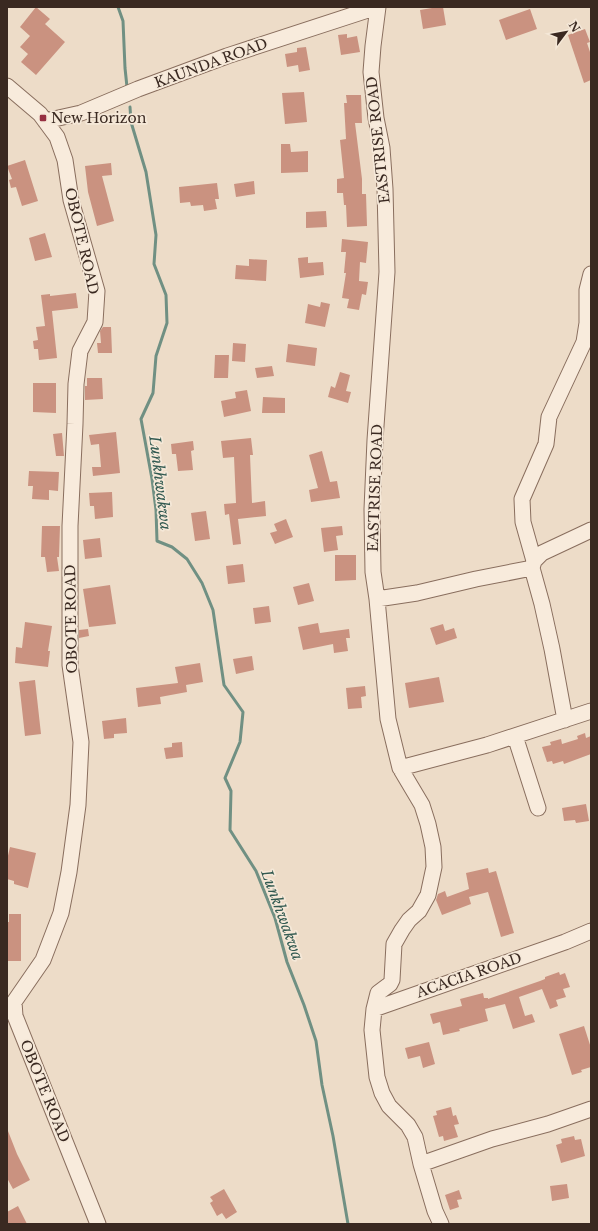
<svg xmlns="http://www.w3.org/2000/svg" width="598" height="1231" font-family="'Libre Baskerville',serif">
  <rect width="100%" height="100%" fill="#eddcc8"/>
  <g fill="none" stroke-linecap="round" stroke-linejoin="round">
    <!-- stream -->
    <path stroke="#709083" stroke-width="3" d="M118 7 123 21 125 68 127 87
      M130 107 131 122 146 172 156 235 154 264 166 295 167 323 156 356 153 393 141 419 152 479 156 510 157 541 172 547 187 559 202 583 213 610 224 685 243 712 240 742 225 778 231 791 230 830 256 871 275 918 287 962 304 1005 316 1041 322 1085 333 1136 348 1224"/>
  </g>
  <!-- building -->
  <path fill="#ca9280" d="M36 7 50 19 45 24 65 42 36 75 21 62 28 54 20 47 30 36 20 27Z
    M438 7H443L446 25 423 29 420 10Z
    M530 9 537 29 506 40 499 20Z
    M585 29 590 42 587 43 591 55V80L584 83 568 35Z
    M347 34V38L357 36 360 52 341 55 338 35Z
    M306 47 310 70 299 72 298 65 287 67 285 54 297 52V48Z
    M304 92 307 122 285 124 282 93Z
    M346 95H361L362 123H355L362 179V194H366L367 226 347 227 346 205H344L343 193H337V179L344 178 340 140 346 139 344 103H347Z
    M281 144H290L291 152 308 151V172L281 173Z
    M25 160 38 201 22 206 16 187 11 188 9 180 12 179 7 166Z
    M111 163 112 175 102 176 114 221 97 226 88 192 85 166Z
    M254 181 255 194 236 197 234 184Z
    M217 183 219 199H215L217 209 204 211 203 205 191 206 190 202 180 203 179 187Z
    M326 211 327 227 306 228V212Z
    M45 233 52 257 35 261 29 238Z
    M342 239 368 242 366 263 360 262 359 281 368 282 366 295 362 294 359 310 347 308 349 299 342 298 346 273H344L346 252H341Z
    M308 257V263L323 262 324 275 300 278 298 258Z
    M249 259 267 260 266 281 235 279 236 265 249 266Z
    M76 293 78 308 52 311 57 358 39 360 38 349H34L33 341 38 340 36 327 45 326 41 295 50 294V296Z
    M321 302 330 304 325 327 305 323 308 304 320 307Z
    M103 327H111L112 353H98L97 343H101L100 331Z
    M233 343 246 344 245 362 232 361Z
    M288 344 317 348 315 366 286 362Z
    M215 355H229L228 378H214Z
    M272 366 274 376 257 378 255 368Z
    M340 372 350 375 346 391 351 392 348 403 328 397 331 386 335 388Z
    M87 378H102L103 399 85 400V386H87Z
    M33 383H56V413L33 412Z
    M247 390 251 411 224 417 221 401 236 398 235 392Z
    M263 397 285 398V413H262Z
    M116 432 120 473 93 476 92 467H101L99 444 91 445 89 435Z
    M62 433 64 456H56L53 434Z
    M251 438 253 455H250L252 503 265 501 266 516 238 519 241 544 233 545 229 514 225 515 224 504 236 503 234 457 223 458 221 441Z
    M193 441 194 450 191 451 193 470 178 471 176 454H172L171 444Z
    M322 451 330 482 337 481 340 498 311 502 309 490 318 488 309 455Z
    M29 471 59 472 58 491 49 490V500L32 499 33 486H28Z
    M112 492 113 517 95 519 94 506H90L89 493Z
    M206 511 210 539 195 541 191 513Z
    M286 519 293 537 275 544 270 533 277 531 274 524Z
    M42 526H60L59 557H57L59 571 47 572 45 557H41Z
    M342 526 343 535 336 536 338 550 324 552 321 528Z
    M100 538 102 557 85 559 83 540Z
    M335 555H356V580L335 581Z
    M243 564 245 582 228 584 226 566Z
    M309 583 314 601 298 605 293 587Z
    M110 585 116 624 89 627 83 589Z
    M269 606 271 622 255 624 253 608Z
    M25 622 52 626 48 651H50L48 667 15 663 16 647 22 648Z
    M318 623 320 633 349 629 350 638H346L348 651 334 653 333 644 303 650 298 627Z
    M443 624 445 631 454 628 457 638 436 645 430 628Z
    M88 629 89 636 79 638V630Z
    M252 656 254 670 236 674 233 659Z
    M200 663 203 682 186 685 187 692 160 697 161 704 138 707 136 688 178 683 175 667Z
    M439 677 444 702 409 708 405 683Z
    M35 680 41 734 25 736 19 682Z
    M365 686 366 696 361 697 362 708 348 709 346 688Z
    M126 718 127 733 114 734V738L104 739 102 721Z
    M585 733 586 738 591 736V754L564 764 563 761 553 764 552 761 547 762 542 747 551 745 550 742 561 739 562 744 578 739 577 736Z
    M182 742 183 757 166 759 164 748 172 747V743Z
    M586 804 589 821 576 823 575 820 564 821 562 808Z
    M10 847 36 853 28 888 14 884V881L7 879V860Z
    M488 868 489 873 496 871 514 933 501 937 488 892 469 897 471 904 442 915 436 900 438 894 445 891 447 897 469 889 466 873Z
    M9 914H21V961H7V922H9Z
    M559 972 560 975 565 973 570 987 563 989 566 997 556 1000 558 1006 550 1009 542 989 519 997 525 1016 532 1014 535 1022 513 1029 505 1004 485 1009 488 1021 459 1029 460 1031 443 1035 440 1022 433 1024 430 1014 462 1006 460 999 483 993 484 998H488V999L540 981 545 979V977Z
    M584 1026 591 1048V1067L581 1070 582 1072 572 1075 559 1034Z
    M429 1042 435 1064 423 1068 420 1056 408 1059 405 1048Z
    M451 1107 453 1116 456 1115 459 1124 454 1125 458 1137 444 1141 443 1136 439 1137 433 1116 437 1115 436 1111Z
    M7 1131H8L17 1154 30 1180 13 1189 7 1178Z
    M574 1136 575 1140 581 1139 585 1156 561 1163 556 1145 562 1143 561 1139Z
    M567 1184 569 1198 552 1201 550 1186Z
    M224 1189 237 1212 226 1219 222 1213 217 1216 210 1203 213 1201 210 1197Z
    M459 1190 462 1199 457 1200 459 1207 450 1210 445 1195Z
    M18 1206 27 1224H7V1212Z"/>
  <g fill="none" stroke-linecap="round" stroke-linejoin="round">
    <defs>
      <path id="minor" d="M378 7 373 46 371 72 376 118 382 148 385 189 387 272 375 440 372 509 373 572 377 599 388 719 400 768 422 805 428 824 433 847 434 867 428 895 419 911 409 920 402 930 394 944 392 980 390 984 378 993 374 1009 372 1030 377 1077 382 1093 389 1106 408 1125 415 1137 421 1164 435 1211 441 1224
        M7 86 40 114 57 137 65 160 71 200 97 291 95 322 80 351 76 384 75 424 70 526V665L81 742 78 805 69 872 61 913 43 960 14 1002 15 1016 98 1224
        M45 121 81 113 138 89 227 56 377 7
        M534 561 523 522 522 499 546 444 549 417 584 342 587 323V290L591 274
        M377 599 417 593 476 579 532 568
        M565 720 552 649 542 604 532 568 534 561 542 553 591 530
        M515 736 538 808
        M400 768 487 745 591 711
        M374 1009 565 942 591 931
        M421 1164 492 1139 548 1124 591 1109"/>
    </defs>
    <!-- minor casing -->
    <use href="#minor" stroke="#896e5e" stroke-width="17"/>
    <!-- minor -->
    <use href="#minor" stroke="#f8ebdc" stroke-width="15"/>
  </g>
  <!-- markers -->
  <rect fill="#962f41" stroke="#f5e8d8" stroke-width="1.5" x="39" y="114" width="8" height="8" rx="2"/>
  <g text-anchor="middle" stroke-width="3.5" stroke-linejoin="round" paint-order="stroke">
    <!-- street labels -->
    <g font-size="14" fill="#3a2921" stroke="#f5e8d8">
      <text transform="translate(211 63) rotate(-20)" y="5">KAUNDA ROAD</text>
      <text transform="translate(378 140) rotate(-96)" y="5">EASTRISE ROAD</text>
      <text transform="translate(82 241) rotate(77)" y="5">OBOTE ROAD</text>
      <text transform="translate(375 488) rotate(-88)" y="5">EASTRISE ROAD</text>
      <text transform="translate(71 619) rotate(-91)" y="5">OBOTE ROAD</text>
      <text transform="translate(469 975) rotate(-19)" y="5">ACACIA ROAD</text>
      <text transform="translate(45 1091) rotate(68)" y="5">OBOTE ROAD</text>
    </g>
    <!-- poi labels -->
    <g font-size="14" fill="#3a2921" stroke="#f5e8d8" text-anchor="start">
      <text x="51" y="123">New Horizon</text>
    </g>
    <!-- water labels -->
    <g font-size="15" font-style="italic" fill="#315950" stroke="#f5e8d8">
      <text transform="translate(160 483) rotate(83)" y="5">Lunkhwakwa</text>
      <text transform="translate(282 915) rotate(70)" y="5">Lunkhwakwa</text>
    </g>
  </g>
  <!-- border -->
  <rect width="598" height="1231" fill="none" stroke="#3a2921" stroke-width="16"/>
  <!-- north arrow -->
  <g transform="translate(566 32) rotate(58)" stroke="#f5e8d8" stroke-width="3" paint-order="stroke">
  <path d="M0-3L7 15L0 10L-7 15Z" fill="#3a2921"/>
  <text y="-6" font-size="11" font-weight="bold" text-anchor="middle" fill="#3a2921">N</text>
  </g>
</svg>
